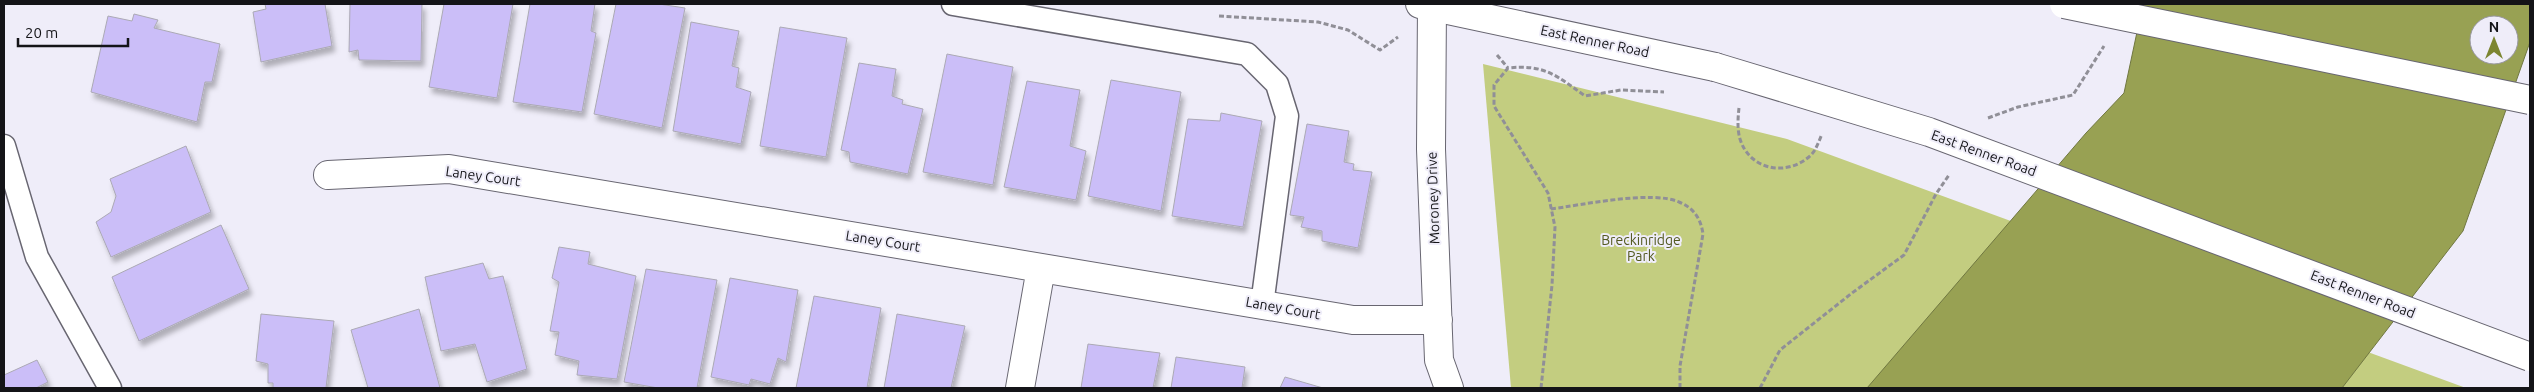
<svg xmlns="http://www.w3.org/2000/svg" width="2534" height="392" font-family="Ubuntu,sans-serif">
  <defs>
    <filter id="shadow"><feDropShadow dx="3" dy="5.5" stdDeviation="2.5" flood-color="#0004"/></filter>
  </defs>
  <rect width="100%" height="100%" fill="#efedf9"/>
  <!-- green -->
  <path fill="#c3cd80" d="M1483 64 1787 139 2466 388H1511Z"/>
  <!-- water -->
  <path fill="#98a153" stroke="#707741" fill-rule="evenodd" d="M2143 4H2530V42L2463 231 2342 388H1867L2086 133 2124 93ZM2479 25H2509V55H2479Z"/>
  <!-- building -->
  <path fill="#cbbef8" stroke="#aba9b4" filter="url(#shadow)" d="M265 4H325L332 46 261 62 253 12 266 9Z
    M350 4H422L421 61 359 60 358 50 349 52Z
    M444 4H513L497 98 429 87Z
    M530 4H595L591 31 596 33 582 112 513 102Z
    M616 4H659L685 8 662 128 594 114Z
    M134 14 158 20 154 28 220 44 212 82H205L197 122 91 92 108 16 132 21Z
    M691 22 739 31 732 66 739 68 736 87 751 92 741 144 673 131Z
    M780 27 847 38 826 157 760 146Z
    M947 54 1013 67 993 185 923 172Z
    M859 63 896 69 892 96 903 100 902 104 923 109 908 174 850 162 849 152 841 150Z
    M1111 80 1181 92 1161 211 1088 196Z
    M1027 81 1080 90 1070 146 1086 151 1076 200 1004 187Z
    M1221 113 1262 121 1243 227 1172 216 1188 119 1220 121Z
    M1307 124 1349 131 1344 162 1354 164 1353 170 1372 172 1358 248 1322 241V231L1301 227 1304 217 1290 215Z
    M186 146 211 212 111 257 96 222 111 212 116 196 110 179Z
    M221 225 249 289 139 341 112 277Z
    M559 247 590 252 588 264 636 276 617 379 577 375 579 361 555 355 559 332 550 331 559 282 552 278Z
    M483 263 489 279 503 276 527 369 487 382 475 344 441 351 425 277Z
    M646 269 717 280 697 388H658L624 382Z
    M730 278 798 290 786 362 778 358 770 384 751 379 749 385 711 377Z
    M814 296 881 308 867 388H796Z
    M419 309 440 388H368L351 330Z
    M261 314 334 321 326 388H273V383H268V364L256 361Z
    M897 314 965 326 951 388H884Z
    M1088 344 1160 353 1153 388H1081Z
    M1176 357 1245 367 1242 388H1171Z
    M37 360 48 382 36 388H4V375Z
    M1285 377 1323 388H1280Z"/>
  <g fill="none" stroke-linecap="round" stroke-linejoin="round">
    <defs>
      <path id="lane" d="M953 4 1247 54 1277 84 1287 116 1262 305
        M4 146 37 257 110 388"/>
      <path id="street" d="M1432 4 1431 149 1439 360 1449 388
        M328 175 449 169 1353 320H1438
        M1020 388 1041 268"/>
      <path id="secondary" d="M1420 4 1715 67"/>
    </defs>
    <!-- lane casing -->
    <use href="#lane" stroke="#686671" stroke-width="25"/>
    <!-- street casing -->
    <use href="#street" stroke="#686671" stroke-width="30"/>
    <!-- secondary casing -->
    <use href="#secondary" stroke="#686671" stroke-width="30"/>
    <!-- path -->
    <path stroke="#908f97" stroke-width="3" stroke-dasharray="5 2.5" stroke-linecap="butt" d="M1219 16 1318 22 1348 30 1380 50 1398 37
      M1497 55 1508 68
      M1739 108C1738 117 1737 129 1740 139 1750 171 1788 177 1811 155 1816 150 1819 141 1822 134
      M1988 118 2018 107 2073 95 2104 46
      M1551 209C1581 205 1653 190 1679 202 1694 208 1701 219 1703 234L1680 366V388
      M1541 388 1552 285 1555 227 1548 193 1494 106V85L1508 68C1545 64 1557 76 1585 96L1621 90 1664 92
      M1760 388 1780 350 1852 293 1904 255 1936 194 1949 175"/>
    <!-- lane -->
    <use href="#lane" stroke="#fff" stroke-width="22"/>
    <!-- street -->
    <use href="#street" stroke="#fff" stroke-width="28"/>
    <!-- secondary -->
    <use href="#secondary" stroke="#fff" stroke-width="28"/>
    <defs>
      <path id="secondary-bridge" d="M2064 4 2530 100
        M1715 67 1929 132 2530 357"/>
    </defs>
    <!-- secondary-bridge casing -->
    <use href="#secondary-bridge" stroke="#686671" stroke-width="30" stroke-linecap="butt"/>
    <!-- secondary-bridge -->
    <use href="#secondary-bridge" stroke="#fff" stroke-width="28"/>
  </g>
  <g text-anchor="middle" stroke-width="4" stroke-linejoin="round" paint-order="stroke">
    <!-- street labels -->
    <g font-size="14" fill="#141418" stroke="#efedf9">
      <text transform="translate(1595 41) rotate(12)" y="5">East Renner Road</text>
      <text transform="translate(1984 153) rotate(20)" y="5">East Renner Road</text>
      <text transform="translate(483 176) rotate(8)" y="5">Laney Court</text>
      <text transform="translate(1433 198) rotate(-92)" y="5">Moroney Drive</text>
      <text transform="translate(883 241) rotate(9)" y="5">Laney Court</text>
      <text transform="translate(2363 294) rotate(21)" y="5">East Renner Road</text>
      <text transform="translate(1283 308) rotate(10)" y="5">Laney Court</text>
    </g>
    <!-- park labels -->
    <g font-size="14" fill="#53591f" stroke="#efedf9">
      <text x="1641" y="245">Breckinridge<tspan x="1641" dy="16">Park</tspan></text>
    </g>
  </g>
  <!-- border -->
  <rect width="2534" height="392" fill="none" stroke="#141418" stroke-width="10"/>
  <!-- north arrow -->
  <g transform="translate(2494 40)"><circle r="24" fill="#efedf9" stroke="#97969f"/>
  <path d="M0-4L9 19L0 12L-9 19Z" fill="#7c8531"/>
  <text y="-8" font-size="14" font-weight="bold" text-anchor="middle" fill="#141418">N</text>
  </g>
  <!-- scale -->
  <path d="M18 38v8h110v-8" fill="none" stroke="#141418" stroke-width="2.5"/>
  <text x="25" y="38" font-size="15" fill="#141418" stroke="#efedf9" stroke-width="4" paint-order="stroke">20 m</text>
</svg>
